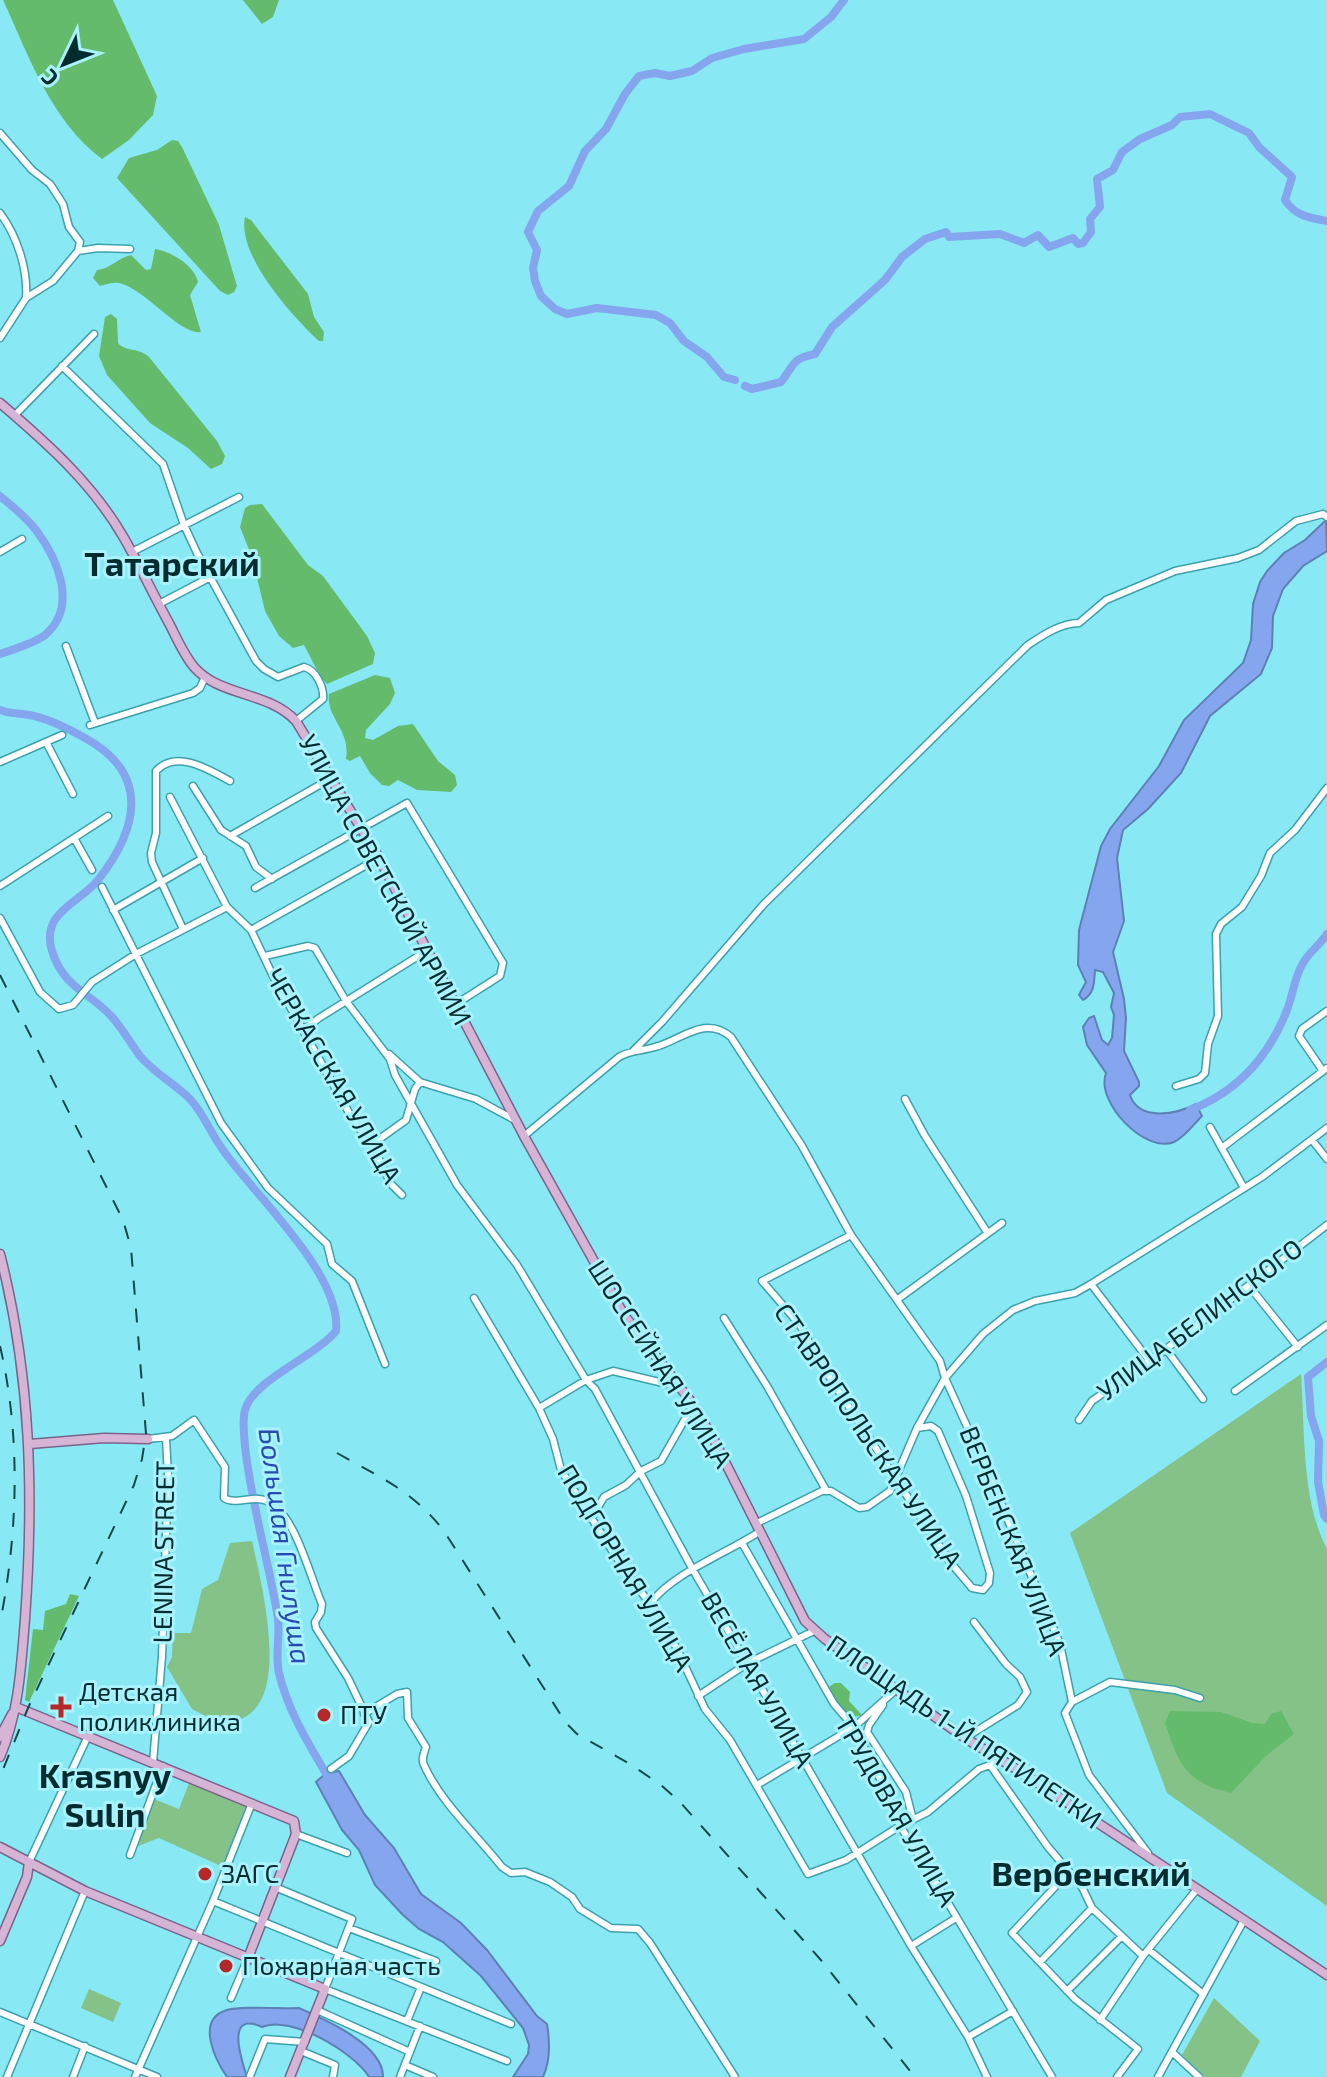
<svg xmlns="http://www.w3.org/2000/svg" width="1327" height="2077" font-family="'Exo 2',sans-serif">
  <rect width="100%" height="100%" fill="#88e9f5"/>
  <!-- green -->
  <path fill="#84c288" d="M1301 1374C1305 1428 1301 1500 1327 1549V1906L1167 1793 1070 1533Z
    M252 1541C261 1581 286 1680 253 1711 246 1718 235 1722 227 1727L192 1709 167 1667 172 1657 173 1633H191L202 1589 218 1580 230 1543Z
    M189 1783 247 1804 223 1867 159 1838 133 1848 154 1799 179 1809Z
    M89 1989 121 2003 113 2022 81 2008Z
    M1214 1998 1260 2041 1241 2077H1205L1182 2055Z"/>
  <!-- forest -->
  <path fill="#64bb6c" d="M3 0H113L157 96 153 115 129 140 102 159C51 121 29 56 3 0Z
    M243 0H279L273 17 262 24Z
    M172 140 178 141 182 147 219 225 237 286 234 292 228 295 220 291 117 178 129 158 157 150Z
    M245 217 251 220 308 294 314 317 324 332 323 341H319C292 316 237 255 245 217Z
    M155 249C172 252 194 265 198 282L190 295 201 332C179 335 146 289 119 283 113 282 107 284 100 286L93 278 97 270C110 269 118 258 131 255L146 270 151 269Z
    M111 314 117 319 118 343C125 352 138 347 149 357L217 441 225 456 222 464 211 469 188 448 150 423 107 375 99 356 105 317Z
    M262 504 308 565 323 576 367 636 375 653 373 664 327 684 320 676 304 645 293 648 279 636 265 611 252 557 240 527 245 508 250 505Z
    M375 675 390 678 395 693 390 704 366 730 365 738 373 740 398 726 413 724 438 761 455 775 457 785 451 792 417 790 398 780 389 786 382 785 370 773 360 756 350 761 346 759C351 730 326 718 329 694Z
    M70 1594 79 1596 29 1702 25 1700 33 1629 43 1630 45 1611 66 1604Z
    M835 1683H841L850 1692 849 1701 862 1715 853 1717C842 1710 833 1701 829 1687Z
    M1170 1711 1221 1712 1252 1723 1265 1724 1271 1714 1281 1711 1294 1734 1266 1756 1231 1793C1186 1783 1178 1763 1165 1723Z"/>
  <!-- water -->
  <path fill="#85a5ee" stroke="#5d80b5" stroke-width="2" d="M1326 520 1327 551 1303 566 1283 589 1273 616 1272 648 1261 674 1210 716 1181 773 1148 809 1123 830 1117 858 1124 921 1113 952 1124 999 1126 1018 1124 1051 1139 1082V1086L1130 1095C1139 1122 1177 1114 1196 1104L1202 1116C1194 1124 1185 1137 1174 1142 1145 1154 1095 1102 1106 1073L1087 1045 1083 1027 1089 1018 1094 1016 1102 1040 1108 1045 1112 1038 1114 1015 1111 1007 1114 993 1103 972 1095 970C1094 982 1095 993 1083 1000L1079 995 1086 982 1078 965 1079 930 1101 846 1110 829 1159 766 1184 720 1243 663 1251 640 1253 604 1260 582 1267 571 1284 553 1305 540Z
    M339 1771 365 1815 394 1848 421 1894 461 1923 487 1950 537 2016 547 2024C550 2042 551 2060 543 2077H513L528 2054 529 2045 523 2028 481 1976 443 1942 419 1929 402 1914 375 1885 359 1850 342 1830 316 1782 326 1773Z
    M299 2008C324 2019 384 2045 383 2077H369C355 2053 290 2014 262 2027 225 2010 241 2059 247 2077H227C216 2061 196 2022 224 2011 237 2005 282 2009 299 2008Z"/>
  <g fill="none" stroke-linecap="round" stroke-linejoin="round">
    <!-- river -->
    <path stroke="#85a5ee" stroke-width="8" d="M735 380 724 377 707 357 684 341 670 323 656 315 597 308 567 314 555 309 541 296 535 281 533 268 537 250 528 232 538 211 569 186 585 151 606 129 625 94 639 76 655 73 670 76 692 71 712 58 744 49 804 39 831 17 844 0
      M745 386 752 389 781 382C795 364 791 359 815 354L832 327 885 280 902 257 925 239 946 232 949 237 1000 234 1024 243 1038 235 1049 247 1073 238 1078 244 1083 243 1091 232 1090 219 1100 207 1097 179 1113 170 1122 152 1140 139 1172 125 1180 117 1210 114 1249 133 1259 147 1292 177 1285 200C1295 216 1310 218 1327 221
      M0 496C12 506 26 517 36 530 57 558 79 606 45 635 33 644 14 649 0 654
      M0 710C10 714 19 713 29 715 47 718 69 729 85 738 151 774 138 829 98 880 80 903 40 912 52 951 64 989 90 992 112 1017 123 1029 130 1043 140 1056 154 1073 175 1084 190 1099 204 1114 211 1134 223 1150 254 1195 342 1274 336 1331 315 1357 253 1380 245 1410 242 1421 244 1434 245 1446 251 1504 269 1561 278 1619 280 1636 275 1656 279 1673 288 1712 311 1748 331 1782
      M1190 1110C1237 1092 1269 1056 1287 1010 1293 995 1294 978 1303 963 1309 952 1320 945 1327 934
      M1327 1362 1308 1377 1311 1416 1319 1441 1318 1482 1324 1515 1327 1519"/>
    <defs>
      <path id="minor" d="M0 133 32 170 50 184 63 204 69 227 80 242 78 251 98 248 130 249
        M0 213C17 236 28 269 26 298
        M0 338 26 298 53 281 78 251
        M62 366 163 464 184 525 197 553 256 661 264 669 278 677 304 667C316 670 324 687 323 699L296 721
        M15 415 94 334
        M0 552 22 539
        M132 552 239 497
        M159 604 249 557
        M66 646 95 723
        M90 725 193 693 200 688 205 677
        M46 742 73 794
        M0 762 62 735
        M193 786 221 830 246 846 256 867 272 879
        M170 797 227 907 251 930 273 976 353 1120 373 1147 391 1184 402 1195
        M230 836 330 779
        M74 838 92 870
        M0 886 108 816
        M102 887 221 1123 268 1188 327 1244 332 1264 352 1281 385 1364
        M255 888 407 803 503 963 500 976 456 1004
        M113 910 203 858
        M0 918 40 992 59 1009 73 1005 92 982 136 954 227 907
        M183 929 152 862 151 853 156 833V771C176 749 208 769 230 781
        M251 930 379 858
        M265 956 308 946 315 948 346 1001 390 1059 395 1075 457 1185 517 1265 586 1380 595 1389 693 1570 911 1946 968 2037 987 2077
        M303 1030 319 1018 428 950
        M633 1051 662 1022 764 904 1028 645C1043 635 1061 623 1079 623L1106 600 1175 571 1238 558 1259 550 1296 521 1323 514 1327 517
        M389 1054 420 1082 476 1099 515 1120
        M1323 1071 1299 1036 1302 1029 1327 1011
        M1176 1086 1199 1079 1205 1073 1208 1044 1218 1016 1216 934 1221 924 1242 907 1261 876 1270 853 1295 830 1327 788
        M905 1099 925 1136 987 1232
        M1210 1127 1244 1188
        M524 1136 619 1057C631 1050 642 1051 655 1047 680 1041 705 1014 731 1037L802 1146 851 1235 940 1361 945 1378 989 1475 1060 1644 1072 1702 1065 1713 1089 1775 1148 1853
        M1312 1140 1327 1159
        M371 1145 406 1120 415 1089 420 1082
        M1223 1147 1327 1068
        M851 1235 762 1281 800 1325 819 1361 950 1562 972 1588 983 1590 989 1583 990 1573 966 1496 938 1431 931 1426 917 1428
        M1091 1284 1148 1359
        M1249 1286 1298 1347
        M474 1298 539 1408 553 1439 561 1470 620 1563 650 1604 676 1647 705 1709 730 1740 808 1874 846 1860 900 1826 928 1812 979 1769 990 1765 995 1757
        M898 1299 1002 1223
        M724 1318 767 1386 826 1490
        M1166 1349 1203 1399
        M1235 1391 1327 1325
        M539 1408 586 1380 613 1371 680 1387
        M1079 1420 1092 1401 1166 1349 1327 1225
        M148 1439 172 1436 194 1420 225 1467 224 1498C237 1506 253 1494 267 1501 295 1513 310 1577 322 1604L321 1612 315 1622 316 1628 348 1678 369 1722 349 1756 331 1769
        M591 1519 604 1497 626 1485 641 1471 661 1461 693 1405
        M757 1523 822 1491H831L859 1508 867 1507 890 1491 917 1428 945 1378 983 1334 1013 1310 1035 1301 1075 1293 1091 1284 1262 1177 1327 1128
        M742 1543 834 1704 854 1727 884 1787 900 1826 926 1866 1052 2077
        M650 1604C671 1574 727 1553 759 1532
        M698 1696 748 1663 816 1630
        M1072 1702 1110 1682 1175 1690 1200 1698
        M883 1705 869 1725 867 1732 906 1792 913 1820
        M364 1714 397 1694 407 1692 408 1718 426 1747C424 1753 421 1759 424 1765 441 1803 477 1835 502 1867L511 1873 525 1872 550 1882 572 1897 580 1909 611 1928 638 1929 650 1943 735 2077
        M965 1738 1018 1705 1027 1692 1020 1677 1006 1664 974 1622
        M153 1762 162 1657 168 1476 166 1438
        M990 1765 1048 1847 1082 1887 1092 1908 1143 1956
        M757 1785 854 1727 898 1688
        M296 1834 347 1853
        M130 1855 163 1766
        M29 1862 88 1736
        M1069 1872 1012 1933 1075 1999 1138 2049 1117 2077
        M275 1887 352 1919 325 1989 507 2061
        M213 1901 511 2024
        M349 1928 436 1961
        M911 1946 956 1918
        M1149 1950 1202 1993
        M1040 1962 1092 1908
        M1067 1991 1121 1937
        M231 1998 248 1958
        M317 2010 410 2052
        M0 2012 157 2077
        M1100 2020 1143 1956 1197 1889
        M407 2021 421 1987
        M968 2037 1013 2011
        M301 2051 335 2065 333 2077
        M1172 2052 1199 2077
        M405 2065 433 2077
        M250 2076 265 2039 305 2042
        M7 2077 85 1891
        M73 2077 85 2046
        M135 2077 213 1901 252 1803
        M400 2077 420 2026
        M1158 2077 1244 1920"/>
      <path id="major" d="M0 403C47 443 93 484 124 538 140 566 154 596 170 625 177 639 184 655 194 667 220 697 268 691 296 721L379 858 524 1136 624 1315 689 1399 713 1438 805 1621 825 1639 965 1738 1018 1770 1327 1975
        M0 1254C31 1376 34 1494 25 1619 21 1667 19 1713 0 1757
        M30 1444 104 1438 148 1439
        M16 1707 294 1821 296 1834 248 1958
        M0 1737 12 1714
        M0 1847 85 1891 325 1989 290 2077
        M0 1941 27 1877 29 1862"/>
    </defs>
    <!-- minor casing -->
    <use href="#minor" stroke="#3ca1ad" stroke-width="9"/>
    <!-- major casing -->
    <use href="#major" stroke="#79648a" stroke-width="11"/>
    <!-- minor -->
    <use href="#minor" stroke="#fff" stroke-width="6"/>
    <!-- major -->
    <use href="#major" stroke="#d6b4d6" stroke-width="8"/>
    <!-- rail -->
    <path stroke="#15484d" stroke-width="2" stroke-dasharray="14 14" stroke-linecap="butt" d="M0 975 123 1220 131 1248 146 1434 142 1459 134 1485 28 1708 0 1777
      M0 1346C21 1436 18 1533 0 1623
      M337 1453C381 1478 412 1490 444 1531L566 1723 577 1734 630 1764 661 1785 680 1802 820 1959 915 2077"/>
  </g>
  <!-- markers -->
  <g fill="#b62729" stroke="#a8f3fd" stroke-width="3">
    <path d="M57 1695h8v8h8v8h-8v8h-8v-8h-8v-8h8z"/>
    <circle cx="324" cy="1715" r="8"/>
    <circle cx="205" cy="1874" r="8"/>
    <circle cx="226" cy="1966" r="8"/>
  </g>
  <g text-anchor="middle" stroke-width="6" stroke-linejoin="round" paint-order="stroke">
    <!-- street labels -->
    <g font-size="26" fill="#002b2f" stroke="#a8f3fd">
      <text transform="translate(385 880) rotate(61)" y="9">УЛИЦА СОВЕТСКОЙ АРМИИ</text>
      <text transform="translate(333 1076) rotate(60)" y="9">ЧЕРКАССКАЯ УЛИЦА</text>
      <text transform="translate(1200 1320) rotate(-37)" y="9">УЛИЦА БЕЛИНСКОГО</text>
      <text transform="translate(660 1364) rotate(57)" y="9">ШОССЕЙНАЯ УЛИЦА</text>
      <text transform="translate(868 1436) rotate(56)" y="9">СТАВРОПОЛЬСКАЯ УЛИЦА</text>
      <text transform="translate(1013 1541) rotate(68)" y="9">ВЕРБЕНСКАЯ УЛИЦА</text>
      <text transform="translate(164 1552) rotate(-89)" y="9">LENINA STREET</text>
      <text transform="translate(625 1568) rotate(59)" y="9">ПОДГОРНАЯ УЛИЦА</text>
      <text transform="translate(757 1680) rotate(60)" y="9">ВЕСЁЛАЯ УЛИЦА</text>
      <text transform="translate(964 1732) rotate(34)" y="9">ПЛОЩАДЬ 1-Й ПЯТИЛЕТКИ</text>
      <text transform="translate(896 1811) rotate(60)" y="9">ТРУДОВАЯ УЛИЦА</text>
    </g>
    <!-- poi labels -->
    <g font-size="26" fill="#002b2f" stroke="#a8f3fd" text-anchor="start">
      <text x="79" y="1701">Детская<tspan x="79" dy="30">поликлиника</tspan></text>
      <text x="340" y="1724">ПТУ</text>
      <text x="221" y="1883">ЗАГС</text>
      <text x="242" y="1975">Пожарная часть</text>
    </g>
    <!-- water labels -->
    <g font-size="28" font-style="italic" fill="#284bb3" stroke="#a8f3fd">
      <text transform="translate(285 1546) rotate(82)" y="10">Большая Гнилуша</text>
    </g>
    <!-- district labels -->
    <g font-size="34" font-weight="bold" fill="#002b2f" stroke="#a8f3fd">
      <text x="172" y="576">Татарский</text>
      <text x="105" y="1788">Krasnyy<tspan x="105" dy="39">Sulin</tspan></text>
      <text x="1091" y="1886">Вербенский</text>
    </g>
  </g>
  <!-- north arrow -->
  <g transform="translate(64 64) rotate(227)" stroke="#a8f3fd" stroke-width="6" paint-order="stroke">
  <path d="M0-6L14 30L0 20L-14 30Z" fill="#002b2f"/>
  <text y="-12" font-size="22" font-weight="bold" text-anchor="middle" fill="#002b2f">С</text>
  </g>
</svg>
